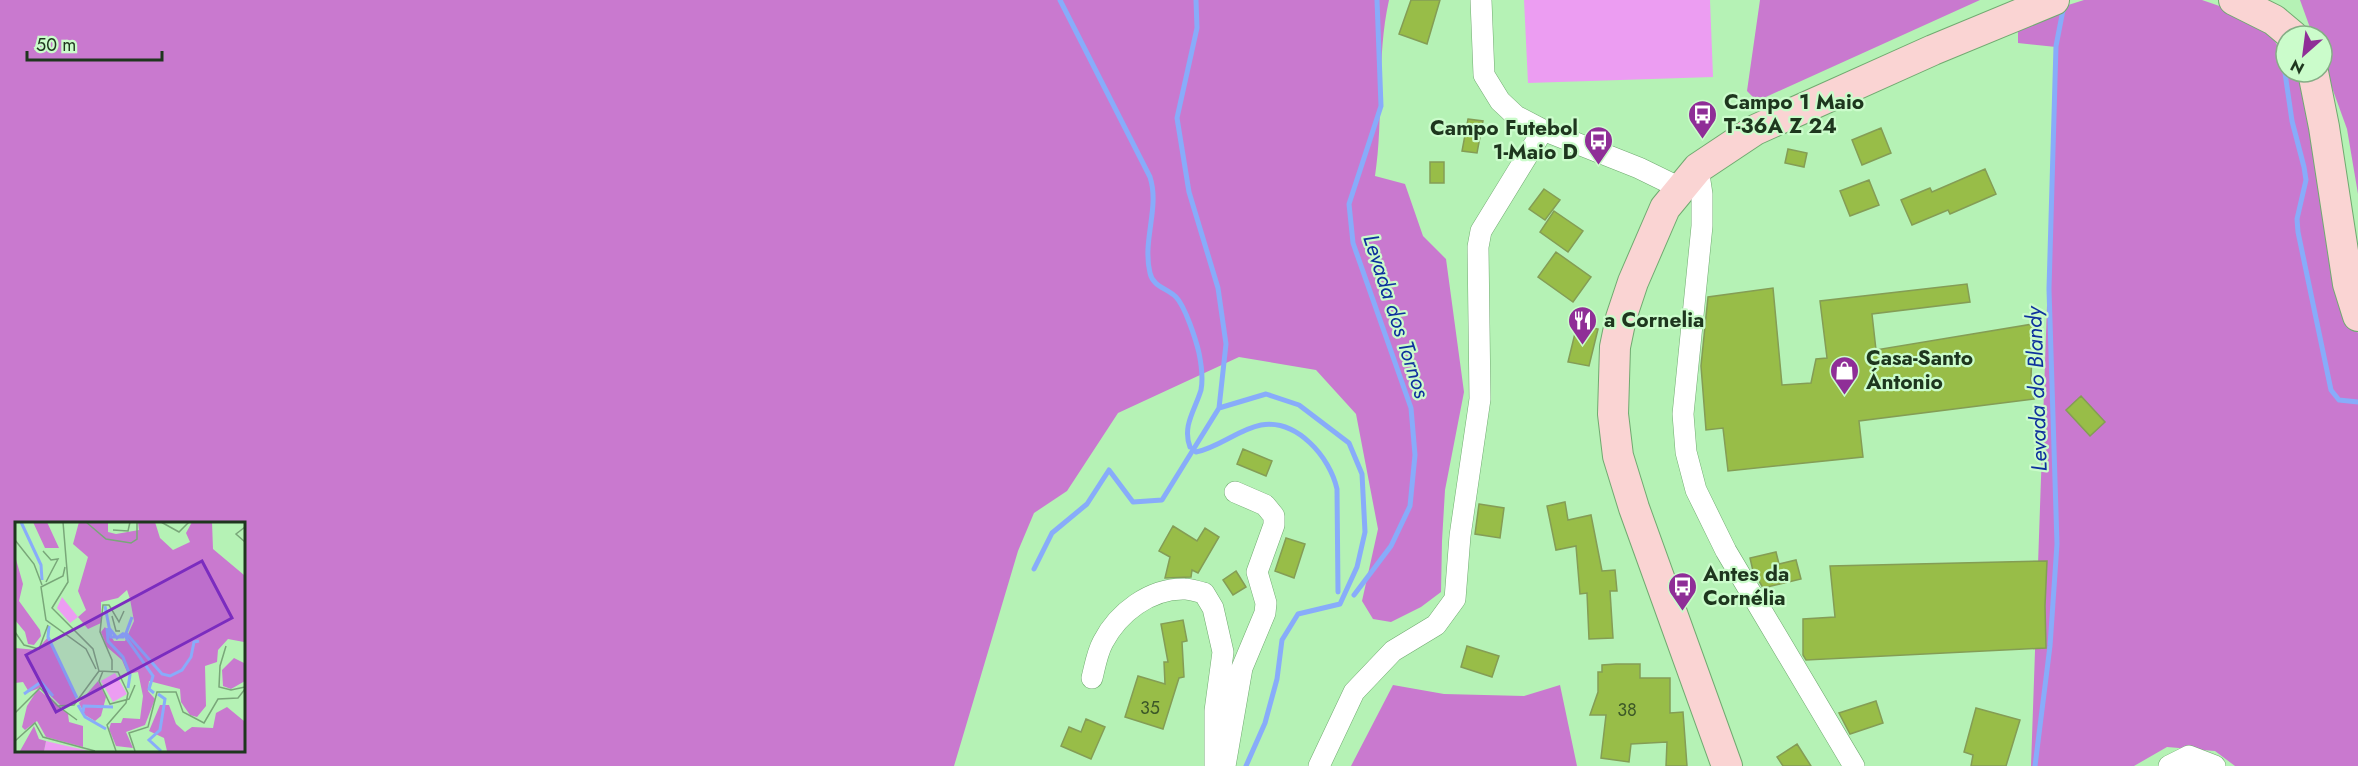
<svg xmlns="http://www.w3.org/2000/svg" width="2358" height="766" font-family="Jost,sans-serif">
  <rect width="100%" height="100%" fill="#b5f2b5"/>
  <!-- green -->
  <path fill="#ec9df2" d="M1524 0H1710L1713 77 1528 83Z"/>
  <!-- forest -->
  <path fill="#c979cf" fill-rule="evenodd" d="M0 0H1389C1376 58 1384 118 1375 176L1405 184 1423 236 1446 259 1464 392 1445 490 1442 541 1441 592 1421 607 1391 622 1373 619 1362 601 1378 529 1356 414 1316 370 1239 357 1118 413 1067 491 1034 513 1018 551 954 766H0ZM16 523H243V750H16Z
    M1760 0H1980L1757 101 1747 91Z
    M2084 0H2202L2263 21 2286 60V72H2293L2301 85 2321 164 2343 306 2358 333V766H2235L2215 751 2167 747 2134 766H2031L2056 47 2018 43V21Z
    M2300 0H2358V194L2347 129 2322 60V36H2313Z
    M1393 685 1444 694 1524 696 1560 685 1577 766H1351Z"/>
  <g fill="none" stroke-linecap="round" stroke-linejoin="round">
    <!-- stream -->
    <path stroke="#88acfa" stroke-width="5" d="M1060 0 1150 177C1160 208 1142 240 1150 273 1153 287 1167 288 1176 297 1185 306 1196 340 1199 353 1201 363 1203 380 1201 390 1195 410 1182 426 1190 447
      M2284 66 2292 121 2304 167 2306 180 2297 219 2298 232 2331 390 2339 400 2358 402
      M1219 408 1266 394 1299 405 1349 443 1362 474 1365 532 1357 567 1340 604 1298 614 1282 640 1277 679 1265 723 1246 766
      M1196 452C1218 448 1239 429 1261 425 1297 419 1330 457 1337 489L1338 592
      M1034 569 1052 533 1087 504 1109 470 1133 502 1162 500 1219 408 1226 344 1218 288 1189 192 1177 118 1197 28 1196 0
      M1354 595 1391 546 1410 506 1415 455 1411 408 1353 243 1349 204 1381 106 1377 0
      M2035 766 2050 646 2057 544 2049 289 2056 46 2063 10"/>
  </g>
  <!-- building -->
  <path fill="#98bd48" stroke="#849d55" stroke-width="1.5" d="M1411 0H1440L1427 44 1399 34Z
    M1468 119 1483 121 1477 153 1462 151Z
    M1881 128 1891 153 1862 165 1852 140Z
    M1788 149 1807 153 1804 167 1785 163Z
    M1430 162H1444V183H1430Z
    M1985 169 1996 194 1950 214 1948 210 1912 225 1901 200 1930 188 1932 192Z
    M1869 180 1879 205 1850 216 1840 191Z
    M1544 189 1560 200 1545 220 1529 209Z
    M1554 211 1583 231 1568 252 1540 232Z
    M1556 252 1591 277 1573 302 1538 277Z
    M1967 284 1970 302 1872 314 1876 350 2033 324 2031 379 2034 399 1859 421 1863 457 1728 471 1723 428 1706 430 1701 366 1708 297 1773 288 1782 385 1811 383 1816 359 1827 358 1820 301Z
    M1577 325 1598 329 1589 366 1568 362Z
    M2081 396 2105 422 2090 436 2066 410Z
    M1243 449 1272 461 1266 476 1237 464Z
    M1565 502 1568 520 1591 515 1602 571 1615 570 1617 591H1610L1613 638 1589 639 1587 593 1580 594 1576 546 1556 550 1547 506Z
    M1479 504 1504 508 1500 538 1475 534Z
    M1173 526 1197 541 1205 528 1219 537 1198 573 1192 570 1191 577 1165 578 1170 557 1159 551Z
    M1286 538 1305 544 1294 578 1275 571Z
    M1776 552 1779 564 1796 560 1801 579 1763 588 1753 571 1750 558Z
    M2047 561 2045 606 2046 648 1806 660 1803 655V619L1835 617 1830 566Z
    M1236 571 1246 587 1233 595 1223 580Z
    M1183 620 1187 641 1182 642 1184 677 1179 678 1163 729 1125 717 1138 676 1165 684 1164 662H1168L1161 624Z
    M1467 646 1499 656 1492 677 1461 667Z
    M1616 664H1640V678H1670V713L1683 712 1687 766H1666L1667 742 1631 744 1629 762 1601 758 1606 715H1590L1598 692V672H1602V665Z
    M1876 701 1883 723 1850 734 1839 713Z
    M1976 708 2020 720 2006 766H1971L1973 755 1964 752Z
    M1086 719 1105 727 1091 759 1061 746 1069 727 1081 732Z
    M1797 744 1811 766H1783L1777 757Z"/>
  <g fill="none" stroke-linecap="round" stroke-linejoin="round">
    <defs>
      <path id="street" d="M1481 0 1484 75 1500 101 1516 116 1543 130 1639 168 1680 188
        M1698 168 1702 194V226L1683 414 1686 452 1696 490 1726 551 1854 766
        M1092 678C1095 666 1097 653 1103 642 1118 613 1150 588 1185 589 1191 589 1198 592 1204 593L1213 608 1223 652 1215 711V766
        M1225 766 1242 668 1265 613 1266 603 1257 572 1274 525V516L1265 505 1235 492
        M1319 766 1354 692 1393 651 1436 625 1455 599 1460 536 1480 399 1478 247 1481 231 1543 130
        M2169 766 2189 756 2215 766"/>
      <path id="secondary" d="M2234 0 2274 20 2293 36
        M2313 72 2324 127 2348 284 2358 316
        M1727 766 1634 508 1618 456 1613 414 1615 347 1621 318 1633 282 1665 208 1698 168 1755 130 1933 50 2054 0"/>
    </defs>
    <!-- street casing -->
    <use href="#street" stroke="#70aa70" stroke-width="22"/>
    <!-- secondary casing -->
    <use href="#secondary" stroke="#70aa70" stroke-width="32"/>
    <!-- street -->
    <use href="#street" stroke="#fff" stroke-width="21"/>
    <!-- secondary -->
    <use href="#secondary" stroke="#fad4d3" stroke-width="30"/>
  </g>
  <!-- icons -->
  <defs>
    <symbol id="bus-pin" viewBox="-11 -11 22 30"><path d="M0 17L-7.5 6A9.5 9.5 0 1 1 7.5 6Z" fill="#8f2e97" stroke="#cbfccb"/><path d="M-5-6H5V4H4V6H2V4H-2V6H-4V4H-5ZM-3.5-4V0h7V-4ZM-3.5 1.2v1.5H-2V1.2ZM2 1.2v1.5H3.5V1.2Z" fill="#fff"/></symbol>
    <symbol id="restaurant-pin" viewBox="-11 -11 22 30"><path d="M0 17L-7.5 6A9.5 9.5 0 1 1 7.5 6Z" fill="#8f2e97" stroke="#cbfccb"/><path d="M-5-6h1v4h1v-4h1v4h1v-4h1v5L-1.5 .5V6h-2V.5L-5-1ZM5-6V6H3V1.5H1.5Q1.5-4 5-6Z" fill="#fff"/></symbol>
    <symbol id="shop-pin" viewBox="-11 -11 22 30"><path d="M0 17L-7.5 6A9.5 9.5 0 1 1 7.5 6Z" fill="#8f2e97" stroke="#cbfccb"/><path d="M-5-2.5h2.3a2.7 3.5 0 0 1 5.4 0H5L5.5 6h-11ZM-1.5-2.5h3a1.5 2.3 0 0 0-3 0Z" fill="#fff"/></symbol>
  </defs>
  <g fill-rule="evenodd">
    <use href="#bus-pin" x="1686" y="98" width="33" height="45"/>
    <use href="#bus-pin" x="1582" y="124" width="33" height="45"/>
    <use href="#restaurant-pin" x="1566" y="304" width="33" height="45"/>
    <use href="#shop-pin" x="1828" y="354" width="33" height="45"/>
    <use href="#bus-pin" x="1666" y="570" width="33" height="45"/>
  </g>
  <g text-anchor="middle" stroke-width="4.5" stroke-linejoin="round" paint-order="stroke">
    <!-- number labels -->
    <g font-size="18" fill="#3c5828">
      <text x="1150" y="714">35</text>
      <text x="1627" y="716">38</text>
    </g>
    <!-- poi labels -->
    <g font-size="21" font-weight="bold" fill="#1e361e" stroke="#cbfccb" text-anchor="start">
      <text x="1724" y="109">Campo 1 Maio<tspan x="1724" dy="24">T-36A Z 24</tspan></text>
      <text x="1578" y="135" text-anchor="end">Campo Futebol<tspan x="1578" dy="24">1-Maio D</tspan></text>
      <text x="1604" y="327">a Cornelia</text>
      <text x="1866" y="365">Casa-Santo<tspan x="1866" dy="24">Ántonio</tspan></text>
      <text x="1703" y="581">Antes da<tspan x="1703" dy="24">Cornélia</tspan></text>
    </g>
    <!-- water labels -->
    <g font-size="22" font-style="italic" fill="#0d309d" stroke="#cbfccb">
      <text transform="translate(1397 316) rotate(72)" y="8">Levada dos Tornos</text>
      <text transform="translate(2036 389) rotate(-92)" y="8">Levada do Blandy</text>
    </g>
  </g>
  <!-- overview -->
  <g transform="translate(15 522)">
    <rect width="230" height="230" fill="#b5f2b5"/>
    <path d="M47 75 63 95 55 101 42 86ZM100 151 112 172 98 180 86 159ZM31 219 39 221 74 229H29Z" fill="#ec9df2"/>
    <path d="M18 0H32L44 26H30ZM64 0H93V10L101 12 124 8 123 0H140L145 16 158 28 175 20 171 11 177 0H197L198 27 229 53V120L213 117 203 128 202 140 190 144 191 184 182 195 175 193 166 180 165 167 134 159 133 169 140 177 130 203 111 210 118 226 101 224 94 207 96 201H106L108 196 125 197 128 174 123 150 113 152 107 138 92 125 86 110 90 105 99 119H110L119 99 115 77 112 68 103 76 86 80V101L73 107 63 95 71 88 63 69 73 35 58 22ZM0 34 8 62 4 79 25 108 26 114 19 123 13 122 10 110 0 98ZM33 115 62 175 59 181 47 185 27 165 14 170 8 160 0 161V126L22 128ZM219 136 229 141 230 159 216 167 208 164 207 148ZM83 159 91 175 86 194 80 199 70 193 64 181ZM23 167 53 192 54 200 68 204V225L31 215 22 199 10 208 7 205 12 184ZM145 183H154L161 202 170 210 177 205 198 206 201 191 212 185 229 199V229H152L149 216 134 209ZM19 204 24 217 31 219 29 229H5Z" fill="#c979cf"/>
    <path fill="none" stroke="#88acfa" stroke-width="3" d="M6 0 26 43 27 58M90 84 96 115H109M117 95 110 114 138 154 134 167 139 171M34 104 33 115 62 176M92 106 93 119 108 135 115 153 113 166M94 106 102 116 109 111M110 110 147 152 155 154 167 148 176 135 179 120 184 119M9 172 26 160 38 174M143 172 150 177 145 208 134 218 146 229M63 183 70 195 91 207M68 190 69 184 98 185"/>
    <path fill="none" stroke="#79a779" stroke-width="1.5" d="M71 0 91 17 116 21 122 17V0M146 0 164 10 174 0M230 5 221 12 230 20M98 8 113 9 115 0M0 18 19 42 27 63M28 29 36 38 43 37 31 60M50 45 48 54 26 65 31 98 71 127 81 147M97 94 101 109H105M0 110 9 123 24 127 33 103M211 124 205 144 204 165 216 168 230 165M97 148V138L85 110 88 83H94L104 100 109 89M84 149 103 150 113 171 111 181 92 203 101 229M88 149 84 159 95 182 114 177 120 163M43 184 62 198M0 191 25 166 43 184 59 183 84 149 78 127 37 86 53 60 48 0M0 219 20 201 28 215 80 229M120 229 114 211 133 205 142 170H161L168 190 189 201 203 177 223 176 230 167"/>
    <path fill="#7b2cbf" fill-opacity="0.15" stroke="#7b2cbf" stroke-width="3" d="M187 39 217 96 41 190 11 133Z"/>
    <rect width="230" height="230" fill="none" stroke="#1e361e" stroke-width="3"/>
  </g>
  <!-- north arrow -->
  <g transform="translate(2304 54) rotate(208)"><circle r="28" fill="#cbfccb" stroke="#86ad86" stroke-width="1.5"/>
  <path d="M0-4.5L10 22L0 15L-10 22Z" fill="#8f2e97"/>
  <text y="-9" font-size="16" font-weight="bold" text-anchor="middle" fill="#1e361e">N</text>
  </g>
  <!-- scale -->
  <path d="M27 51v9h135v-9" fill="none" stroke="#1e361e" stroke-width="3"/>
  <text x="36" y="51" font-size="18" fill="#1e361e" stroke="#cbfccb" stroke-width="4.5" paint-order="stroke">50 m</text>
</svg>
